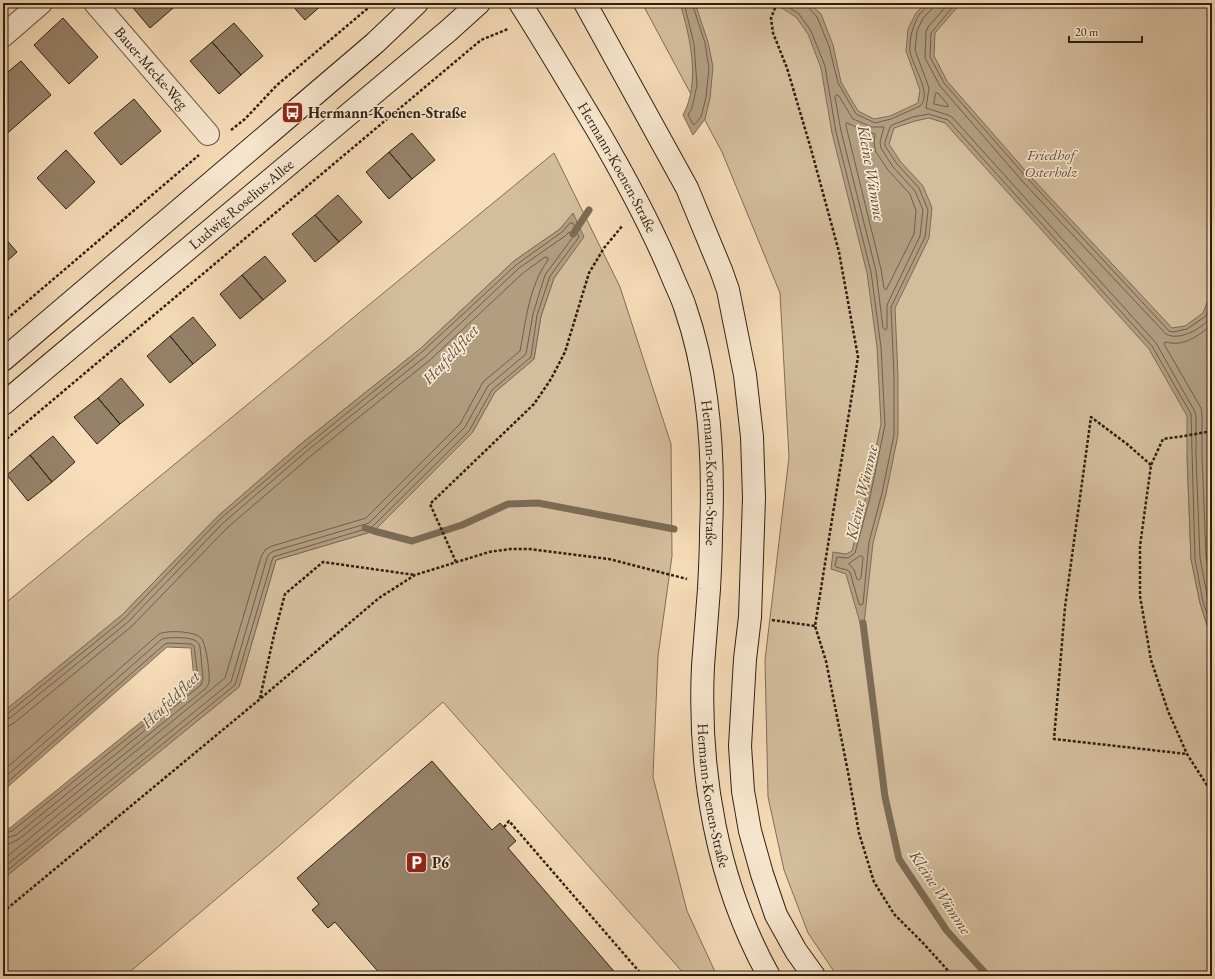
<svg xmlns="http://www.w3.org/2000/svg" width="1215" height="979" font-family="'EB Garamond',serif">
  <rect width="100%" height="100%" fill="#f7ddb9"/>
  <filter id="stains"><feTurbulence type="fractalNoise" baseFrequency=".005" numOctaves="4"/><feColorMatrix values="0 0 0 0 .2 0 0 0 0 .09 0 0 0 0 .02 0 0 0 .5 -.17"/></filter>
  <radialGradient id="worn" r=".72"><stop offset=".6" stop-color="#630" stop-opacity="0"/><stop offset="1" stop-color="#630" stop-opacity=".3"/></radialGradient>
  <!-- green -->
  <path fill="#d4bd9d" stroke="#806e58" d="M642 3H1212V439L1204 445 1187 455 1191 559 1200 603 1212 641V976H837L808 933 784 870 768 797 765 660 789 457 780 293 722 152Z
    M554 153 620 287 671 444 672 556 658 656 653 777 687 911 717 976H686L443 702 273 851 125 976H3V879L239 687 276 560 374 531 472 433 495 392 534 359 541 316 554 278 583 237 573 214 560 229 514 261 420 349 302 443 217 517 122 615 3 712V605Z"/>
  <!-- water -->
  <path fill="#b29d81" stroke="#7c6b55" d="M680 3H695L708 42 713 67 710 98 705 119 693 135 683 115C701 82 690 37 680 3Z
    M774 3H809L821 14 833 45 841 82 858 111 874 119 890 116 918 103 920 90 906 51 908 29 916 13 926 3H961L935 33 934 56 947 81 1031 177 1172 328 1185 326 1203 313 1212 290V641L1200 603 1191 559 1187 455V416L1149 349 945 123 929 118 915 121 894 128 889 144 900 161 923 186 932 208 929 238 895 308 898 376V435L886 494 873 543 863 633 846 574 831 569 833 552 846 554 852 551 866 496 881 424 877 347 867 273 832 133 821 68 808 34 796 17Z
    M573 213 584 237 554 278 541 316 534 359 495 392 472 433 374 531 276 560 239 687 3 879V830L10 828 194 679 191 648 167 647 3 791V712L122 615 217 517 302 443 420 349 514 261 560 229Z"/>
  <g fill="none" stroke-linecap="round" stroke-linejoin="round">
    <!-- shore -->
    <path stroke="#6f5e4a" stroke-width="1" d="M684 3 694 44 697 85 692 108 688 115 693 124 694 125 701 117 706 97 709 68 705 43 692 3
      M782 3 799 14 811 31 825 66 836 132 871 272 881 347 885 425 870 497 855 553 848 558 837 557 835 565 836 567 847 570 850 572 859 604 861 605 863 604 869 542 882 493 894 435V376L891 307 925 237 928 210 919 188 897 164 885 146V142L890 127 892 125 913 117 929 114 948 120 1152 346 1191 414 1195 559 1203 602 1212 628
      M807 3 808 7 817 17 829 46 838 83 856 114 875 123 891 119 920 106C933 93 912 66 910 51 909 40 913 24 919 15 922 10 927 9 928 3
      M933 3 932 9 923 18 917 31 915 50 929 88 926 108 948 115 952 117 1156 343 1195 412 1196 416V455L1200 558 1208 600 1212 612
      M949 3 928 27 926 32 925 58 940 86 1024 183 1166 334C1179 342 1207 327 1212 314
      M956 3 931 33 930 57 944 83 1028 179 1169 331 1173 332 1187 329 1206 316 1212 301
      M936 93H938L948 105V107L934 104Z
      M837 95 839 96 853 119 872 127H884L880 142 881 148 893 167 915 191 923 210 920 236 887 305V328L886 330 883 328 876 271 841 131 835 97Z
      M847 123 868 132 875 134 874 144 876 152 888 170 910 194 916 211 914 234 886 290 884 288 881 269 847 130 846 125Z
      M1212 325C1197 336 1185 347 1165 342L1164 344 1201 408 1202 414V455L1206 557 1212 589
      M860 556H862L863 558 861 578 859 580 857 579 854 570 849 564Z
      M3 715 7 714 125 618 220 519 305 447 422 352 516 265 562 232 570 223H573L579 237 550 276 537 315 531 357 492 390 469 431 372 527 273 557 235 685 3 874
      M3 720 10 718 128 622 223 523 308 450 426 356 519 268 565 236 569 232 572 233 573 237 545 275 533 314 526 354 488 386 465 427 369 523 274 551 269 554 267 558 231 682 3 868
      M3 726H8L14 723 132 626 227 528 312 455 430 360 523 273 545 257 548 258V260C529 286 526 320 520 351L483 382 460 424 366 518 272 546 265 550 261 557 225 678 3 860
      M3 771 159 634C167 630 195 631 201 638 206 643 210 673 209 681 209 684 207 687 205 689L19 839 9 844 3 845
      M3 779 162 639C168 637 188 637 194 640 198 642 199 644 200 647L203 678 201 685 16 835 7 838 3 839
      M3 786 165 644 168 643 191 644 194 646 198 678 197 682 12 831 3 834"/>
    <!-- stream -->
    <path stroke="#7c6b55" stroke-width="7" d="M573 234 589 210
      M365 528 374 531 412 541 462 525 508 504 538 503 674 529
      M863 623 885 797 899 859 947 931 988 976"/>
  </g>
  <!-- building -->
  <path fill="#96826a" stroke="#2c2014" d="M129 3H179L150 28Z
    M290 3H324L305 20Z
    M63 18 98 57 69 84 34 45Z
    M234 23 263 56 241 75 212 42Z
    M212 42 241 75 219 94 190 61Z
    M21 61 51 95 3 137V76Z
    M134 99 161 131 121 165 94 133Z
    M412 133 435 160 412 179 389 152Z
    M66 150 95 182 66 209 37 178Z
    M389 152 412 179 389 199 366 172Z
    M338 195 362 222 339 242 315 215Z
    M315 215 339 242 315 262 292 234Z
    M3 236 17 252 3 265Z
    M265 256 286 281 263 300 242 275Z
    M242 275 263 300 240 319 220 294Z
    M193 317 216 345 193 364 170 336Z
    M170 336 193 364 170 383 147 356Z
    M121 378 144 405 120 424 98 398Z
    M98 398 120 424 97 444 74 417Z
    M53 436 75 462 52 482 30 455Z
    M30 455 52 482 28 501 7 475Z
    M432 761 492 830 500 823 516 841 508 848 618 976H382L335 922 328 928 312 910 319 904 297 878Z
    M629 972 631 974 634 972 637 976H624Z"/>
  <g fill="none" stroke-linecap="round" stroke-linejoin="round">
    <defs>
      <g id="street">
        <path id="s1" d="M95 3 208 134"/>
        <path d="M3 36 41 3"/>
      </g>
      <g id="secondary">
        <path id="s2" d="M520 3C547 45 572 88 598 131 626 179 652 227 673 278 677 288 682 297 685 307 695 336 702 367 706 398 712 442 713 487 711 532 711 551 710 570 709 589 707 615 705 640 703 666 698 772 717 883 769 976"/>
        <path d="M585 3 687 188 721 270 728 290 745 375 752 437 754 498 750 617 745 659 740 746 743 791 750 831 762 874 776 915 796 951 814 976"/>
        <path d="M3 360 293 113 375 43 417 3"/>
        <path id="s3" d="M3 404 448 31 479 3"/>
      </g>
    </defs>
    <!-- street casing -->
    <use href="#street" stroke="#5f4f3d" stroke-width="24"/>
    <!-- secondary casing -->
    <use href="#secondary" stroke="#2c2014" stroke-width="24"/>
    <!-- path -->
    <path stroke="#2c2014" stroke-width="2.5" stroke-dasharray="3 2" stroke-linecap="butt" d="M777 3 771 18 773 33 787 68 811 149 839 252 858 357 815 626 826 661 848 772 859 833 874 882 894 914 923 943 953 976
      M231 130 245 119 277 85 374 3
      M3 322 199 155
      M1212 431 1184 436 1163 439 1151 465 1140 546V596L1151 660 1168 711 1187 754 1212 793
      M3 442 481 40 508 29
      M1151 465 1127 444 1091 417 1065 607 1054 739 1187 754
      M456 562 430 504 534 404 551 379 565 352 589 273 604 248 623 225
      M772 620 815 626
      M260 698 274 635 285 594 323 562 415 575
      M504 827 509 821 643 976
      M3 912 260 699 379 598 415 575 489 552 510 549H529L609 559 687 579"/>
    <!-- street -->
    <use href="#street" stroke="#fae9d2" stroke-width="22"/>
    <!-- secondary -->
    <use href="#secondary" stroke="#fae9d2" stroke-width="22"/>
  </g>
  <!-- icons -->
  <defs>
    <symbol id="bus-square" viewBox="-11 -11 22 22"><rect x="-9" y="-9" width="18" height="18" rx="4" fill="#8f2418" stroke="#fae9d2"/><path d="M-5-6H5V4H4V6H2V4H-2V6H-4V4H-5ZM-3.5-4V0h7V-4ZM-3.5 1.2v1.5H-2V1.2ZM2 1.2v1.5H3.5V1.2Z" fill="#fff"/></symbol>
    <symbol id="parking-square" viewBox="-11 -11 22 22"><rect x="-9" y="-9" width="18" height="18" rx="4" fill="#8f2418" stroke="#fae9d2"/><path d="M-3.5-5.5H1a3.5 3.5 0 0 1 0 7H-1V5.5H-3.5ZM-1-3.4V-.6H.8a1.4 1.4 0 0 0 0-2.8Z" fill="#fff"/></symbol>
  </defs>
  <g fill-rule="evenodd">
    <use href="#bus-square" x="280" y="100" width="25" height="25"/>
    <use href="#parking-square" x="404" y="850" width="25" height="25"/>
  </g>
  <g text-anchor="middle" stroke-width="3.5" stroke-linejoin="round" paint-order="stroke">
    <!-- street labels -->
    <g font-size="15" fill="#2c2014" stroke="#fae9d2">
      <text dy="5" stroke="none"><textPath href="#s1" startOffset="86">Bauer-Mecke-Weg</textPath></text>
      <text dy="5" stroke="none"><textPath href="#s2" startOffset="191">Hermann-Koenen-Straße</textPath></text>
      <text dy="5" stroke="none"><textPath href="#s3" startOffset="311">Ludwig-Roselius-Allee</textPath></text>
      <text dy="5" stroke="none"><textPath href="#s2" startOffset="515">Hermann-Koenen-Straße</textPath></text>
      <text dy="5" stroke="none"><textPath href="#s2" startOffset="839">Hermann-Koenen-Straße</textPath></text>
    </g>
    <!-- poi labels -->
    <g font-size="15" font-weight="bold" fill="#2c2014" stroke="#fae9d2" text-anchor="start">
      <text x="308" y="118">Hermann-Koenen-Straße</text>
      <text x="432" y="868">P6</text>
    </g>
    <!-- park labels -->
    <g font-size="15" font-style="italic" fill="#5e4f3d" stroke="#fae9d2">
      <text x="1051" y="160">Friedhof<tspan x="1051" dy="17">Osterholz</tspan></text>
    </g>
    <!-- water labels -->
    <g font-size="16" font-style="italic" fill="#5b4c3a" stroke="#fae9d2">
      <text transform="translate(872 173) rotate(80)" y="6">Kleine Wümme</text>
      <text transform="translate(450 354) rotate(-47)" y="6">Heufeldfleet</text>
      <text transform="translate(861 492) rotate(-77)" y="6">Kleine Wümme</text>
      <text transform="translate(170 699) rotate(-44)" y="6">Heufeldfleet</text>
      <text transform="translate(941 892) rotate(56)" y="6">Kleine Wümme</text>
    </g>
  </g>
  <!-- margin -->
  <rect width="1215" height="979" fill="none" stroke="#f7ddb9" stroke-width="16"/>
  <rect x="4" y="4" width="1207" height="971" fill="none" stroke="#2c2014" stroke-width="2"/>
  <rect x="8" y="8" width="1199" height="963" fill="none" stroke="#2c2014"/>
  <!-- scale -->
  <path d="M1069 36v6h73v-6" fill="none" stroke="#2c2014" stroke-width="2"/>
  <text x="1075" y="36" font-size="12" fill="#2c2014" stroke="#fae9d2" stroke-width="3" paint-order="stroke">20 m</text>
  <rect width="100%" height="100%" filter="url(#stains)"/>
  <rect width="100%" height="100%" fill="url(#worn)"/>
</svg>
